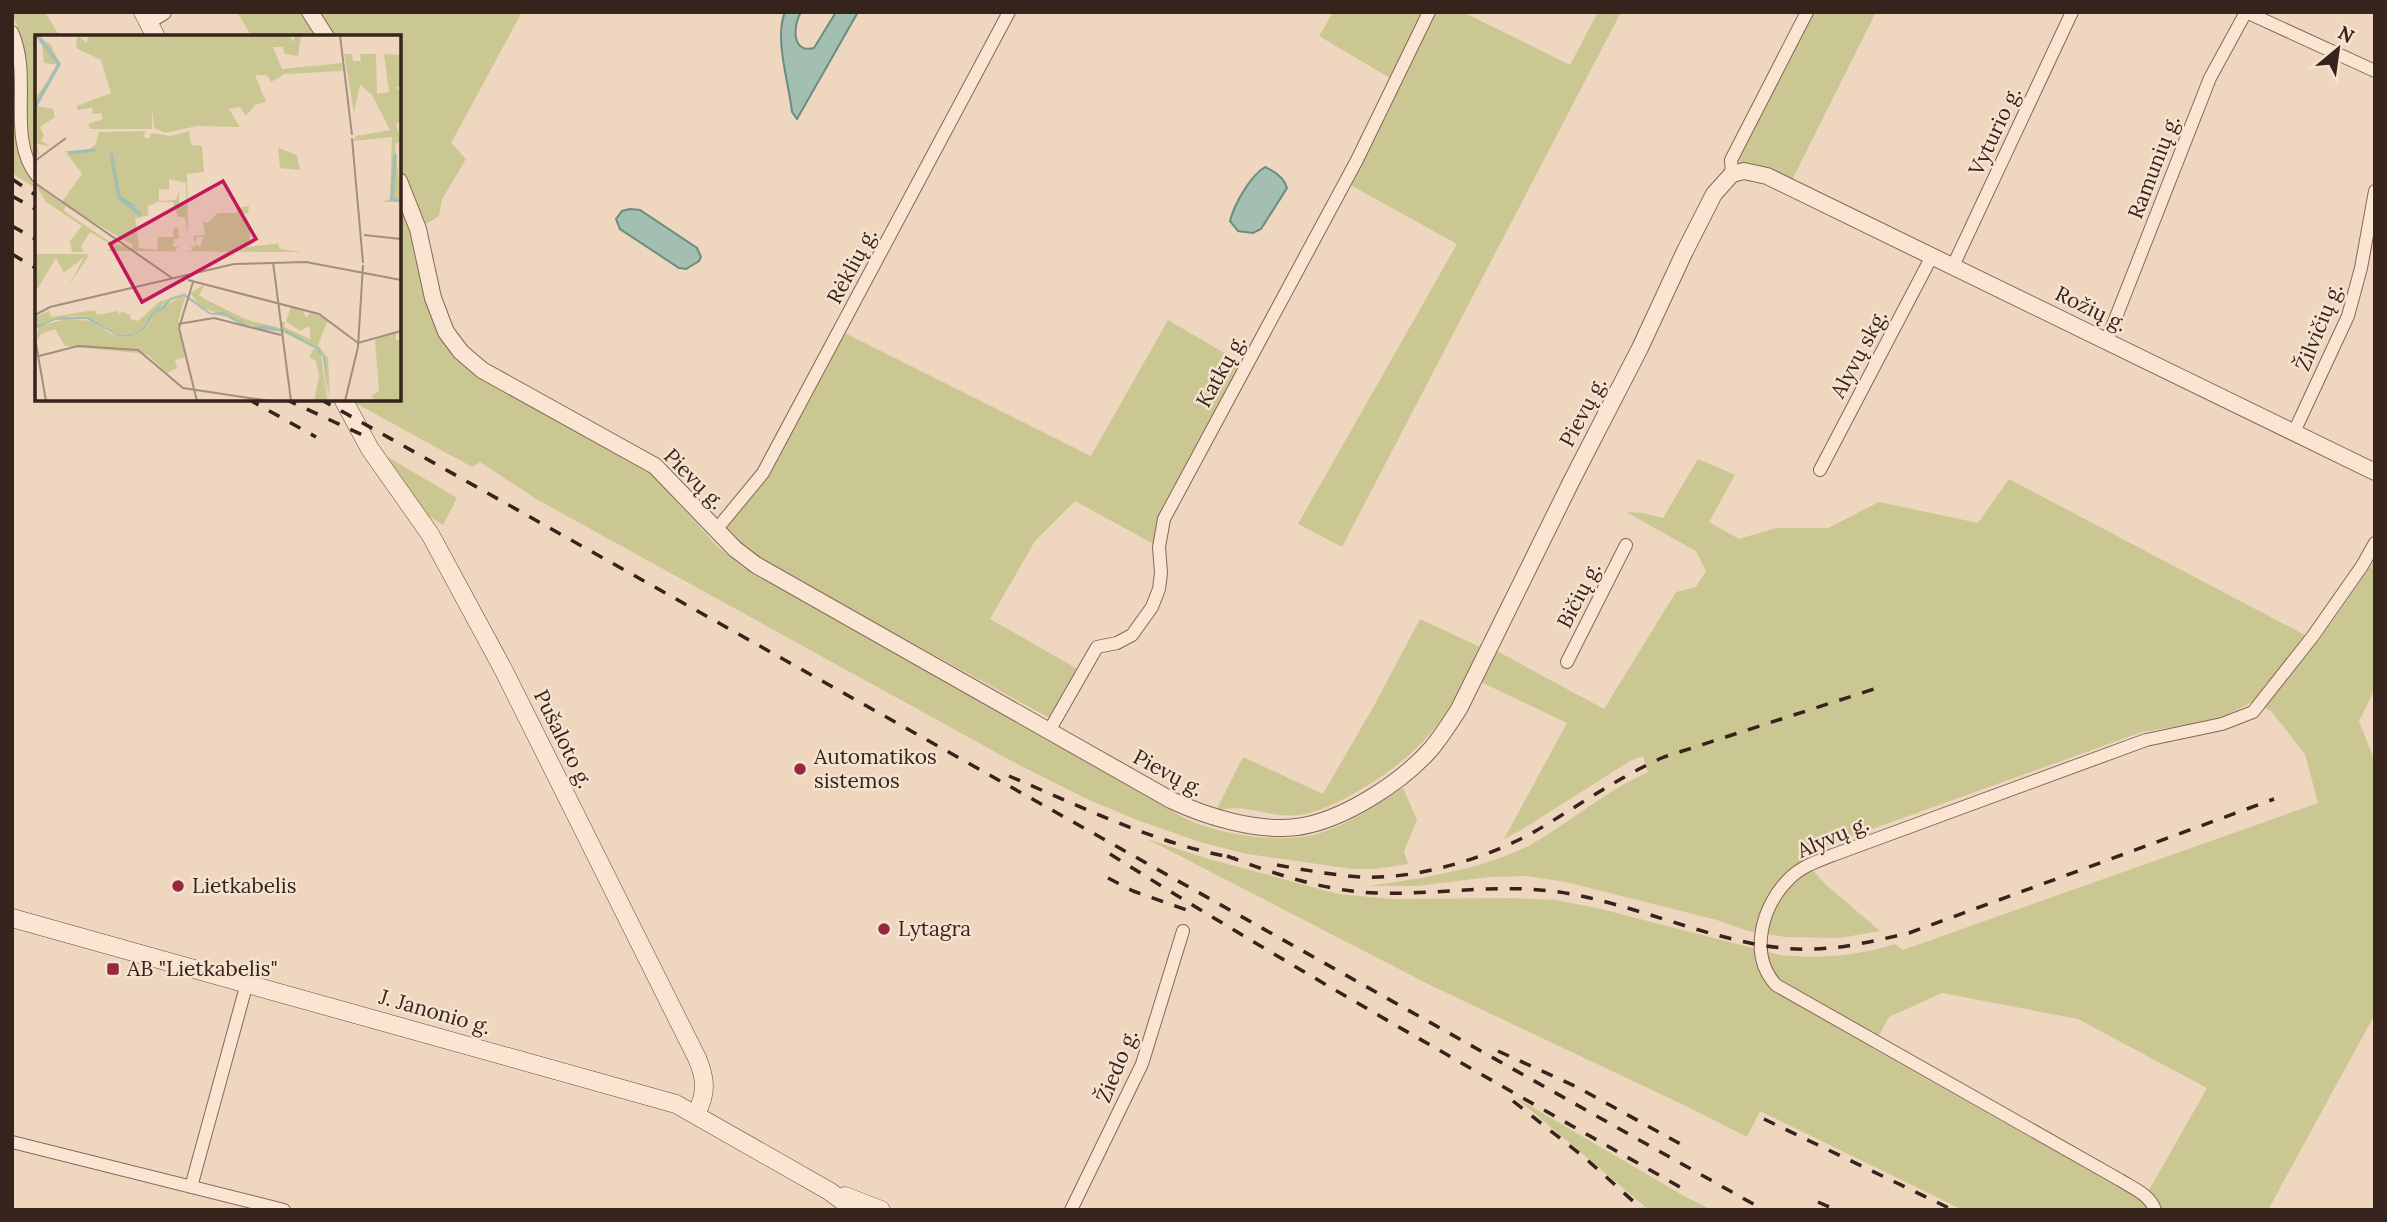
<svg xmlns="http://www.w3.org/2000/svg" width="2387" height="1222" font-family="Lora,serif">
  <rect width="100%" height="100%" fill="#eed6bf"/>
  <!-- green -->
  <path fill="#cbc793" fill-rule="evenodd" d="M12 12H45L60 37H37V189L12 173V89L26 80 23 43Z
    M237 12H522L451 143 466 159 442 199 439 216 418 229 423 288 439 335 649 471 718 547 742 567 1171 810C1202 833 1279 845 1317 834 1348 825 1376 805 1403 788L1417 820 1404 851 1408 864 1375 869H1353L1247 854 1200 842 1137 820 1087 799 1019 765 538 500 480 462 472 467 348 399H399V37H252Z
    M1333 12H1463L1570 65 1598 12H1621L1342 547 1298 524 1457 244 1345 182 1395 81 1319 36Z
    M1805 12H1876L1789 186 1730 166Z
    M1168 320 1245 365 1171 505 1159 547 1075 501 1035 541 990 619 1081 671 1055 721 759 559 738 543 718 521 762 464 835 328 1091 456Z
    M376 450 457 498 443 525 425 514Z
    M1698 459 1735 475 1709 522 1739 539 1776 528H1828L1879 502 1978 523 2009 479 2318 642 2375 560V689L2359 721 2375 762V1014L2268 1210H1963L1760 1111 1747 1137 1688 1107 1432 986 1147 839 1209 859 1338 894 1392 899 1514 898 1555 900 1597 908 1780 955C1820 959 1857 956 1895 944L1903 950 2318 803 2305 754 2271 711 2252 702 2217 720 2142 732 1800 855 1824 883 1880 931 1840 938 1785 937 1748 931 1717 920 1566 882 1526 876 1489 877 1417 886H1369C1418 879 1486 869 1530 845 1571 822 1605 791 1648 772L1643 756 1630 761 1523 829 1504 839 1567 723 1481 682 1497 651 1604 709 1676 592 1696 587 1706 571 1696 551 1626 512 1643 513 1663 518ZM1942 993 2078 1019 2207 1088 2143 1201 1872 1048 1889 1017Z
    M1420 619 1482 648C1448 714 1429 749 1363 788 1345 799 1321 812 1300 815 1268 819 1246 802 1216 811L1243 757 1323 794 1375 704Z
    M1515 1097 1684 1196 1712 1210H1649Z"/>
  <!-- water -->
  <path fill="#a2bfb1" stroke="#6a8d7d" stroke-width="2" d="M785 12H801C793 25 791 54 814 48L836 12H858L797 119 792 112C789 83 774 39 785 12Z
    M1265 167C1274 171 1284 177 1287 188L1261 229 1253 233 1238 231 1230 221C1234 205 1250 176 1265 167Z
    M630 209 640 210 697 248 701 257 699 261 686 269 679 268 620 229 616 219 622 211Z"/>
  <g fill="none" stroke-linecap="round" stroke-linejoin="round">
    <defs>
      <path id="minor" d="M2246 12 2375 71
        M12 32C33 77 6 138 37 176
        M1732 174 1731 160 1807 12
        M1953 266 2072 12
        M2107 340 2210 78 2246 12
        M2294 432 2348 316 2361 268 2375 191
        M1820 470 1932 256
        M716 530 763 473 1009 12
        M1567 662 1626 545
        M1049 731 1097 647 1117 643 1132 635 1152 607 1159 589 1161 573 1159 547 1164 519 1357 160 1429 12
        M12 1142 284 1210
        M191 1187 247 983
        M1071 1210 1142 1064 1183 931
        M2155 1210C2150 1195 2133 1188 2120 1180L1776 985C1748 954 1762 905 1790 878 1802 866 1818 861 1833 855L2146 740 2222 724 2253 712 2313 636 2362 566 2375 543"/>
      <path id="tertiary" d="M310 12 326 37
        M148 21 163 12
        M399 181 418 229 433 298 446 332 461 352 482 370 655 466 735 549 756 565 1171 800C1207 817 1257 832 1297 827 1342 821 1401 783 1431 749 1441 737 1450 723 1459 709L1572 480 1640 348 1685 251 1714 194 1732 174 1744 171 1767 176 2375 472"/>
      <path id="secondary" d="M143 12 156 37
        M343 399 370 449 430 534 504 671 697 1058C706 1079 707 1093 696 1114
        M12 918 676 1104 829 1191 855 1210
        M845 1196 881 1210"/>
    </defs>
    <!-- minor casing -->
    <use href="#minor" stroke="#866757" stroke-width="14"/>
    <!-- tertiary casing -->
    <use href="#tertiary" stroke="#866757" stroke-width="18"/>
    <!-- secondary casing -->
    <use href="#secondary" stroke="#68483b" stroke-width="19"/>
    <!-- minor -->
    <use href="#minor" stroke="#f9e5d2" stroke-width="12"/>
    <!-- tertiary -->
    <use href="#tertiary" stroke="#f9e5d2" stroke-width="16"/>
    <!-- secondary -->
    <use href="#secondary" stroke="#f9e5d2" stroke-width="18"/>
    <!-- rail -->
    <path stroke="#36231c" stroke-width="3.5" stroke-dasharray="12 12" stroke-linecap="butt" d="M12 179 37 196
      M12 196 37 210
      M12 226 37 240
      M12 254 37 269
      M248 399 316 437
      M285 399 371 439
      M320 399 1764 1210
      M1009 776C1082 807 1156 844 1235 858
      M1110 854C1298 972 1493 1081 1687 1191
      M1227 856C1275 874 1324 891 1376 893 1435 895 1493 884 1551 891 1637 901 1730 953 1815 949 1847 948 1878 940 1909 933L2274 799
      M1277 865C1305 870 1333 875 1361 877 1418 880 1496 856 1544 826 1584 802 1621 776 1664 757L1874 689
      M1108 878 1133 891 1192 912
      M1498 1051 1577 1087 1684 1146
      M1513 1101 1585 1158 1643 1210
      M1764 1119 1953 1210
      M1818 1202 1836 1210"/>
  </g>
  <!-- markers -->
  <g fill="#95273e" stroke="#f5e2cf" stroke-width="2.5">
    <circle cx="800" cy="769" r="7"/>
    <circle cx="178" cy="886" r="7"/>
    <circle cx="884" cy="929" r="7"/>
    <rect x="106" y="962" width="14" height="14" rx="3.5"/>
  </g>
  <g text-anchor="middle" stroke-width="5" stroke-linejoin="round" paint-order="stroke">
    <!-- street labels -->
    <g font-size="21" fill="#36231c" stroke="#f5e2cf">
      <text transform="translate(1995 131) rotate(-65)" y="7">Vyturio g.</text>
      <text transform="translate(2154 167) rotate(-69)" y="7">Ramunių g.</text>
      <text transform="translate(852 266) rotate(-62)" y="7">Rėklių g.</text>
      <text transform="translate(2091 309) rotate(26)" y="7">Rožių g.</text>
      <text transform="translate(2319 327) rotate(-68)" y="7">Žilvičių g.</text>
      <text transform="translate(1859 354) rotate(-62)" y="7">Alyvų skg.</text>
      <text transform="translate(1221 371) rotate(-61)" y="7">Katkų g.</text>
      <text transform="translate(1583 412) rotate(-62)" y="7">Pievų g.</text>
      <text transform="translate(694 479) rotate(45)" y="7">Pievų g.</text>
      <text transform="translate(1579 595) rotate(-63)" y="7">Bičių g.</text>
      <text transform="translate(563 739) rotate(64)" y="7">Pušaloto g.</text>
      <text transform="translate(1168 773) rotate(28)" y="7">Pievų g.</text>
      <text transform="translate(1833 837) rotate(-23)" y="7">Alyvų g.</text>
      <text transform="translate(435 1012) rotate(16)" y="7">J. Janonio g.</text>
      <text transform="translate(1117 1066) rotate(-68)" y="7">Žiedo g.</text>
    </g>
    <!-- poi labels -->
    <g font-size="21" fill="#36231c" stroke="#f5e2cf" text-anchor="start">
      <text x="814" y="764">Automatikos<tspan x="814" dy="24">sistemos</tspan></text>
      <text x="192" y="893">Lietkabelis</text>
      <text x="898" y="936">Lytagra</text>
      <text x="127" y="976">AB "Lietkabelis"</text>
    </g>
  </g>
  <!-- overview -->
  <g transform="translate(35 35)">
    <rect width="366" height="366" fill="#eed6bf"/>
    <path d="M1 0 16 10 25 31 1 71 18 74 20 82 5 92 9 101 6 106 16 111 1 109 5 122 0 113V70L1 62 24 30 9 28 7 10ZM42 0 52 8 53 0H253L259 7V0H266L263 21 250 19 248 12H238L247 34 307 28 308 36 250 39 236 47 232 40H220L231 67 220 70 211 81 205 72 194 74 205 92 162 91 130 98 119 93 117 75V94H55L53 89 68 84 66 78 58 79 57 73 42 75V71L76 58 66 25 41 13ZM309 19H317L318 26H326L325 19H341L342 59 354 57 349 19 366 20V51L361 52 366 58V85L361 90 366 106 360 109 366 167H346L355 164 357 102 318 106 321 101 355 95 337 60 325 50 319 78ZM111 96 108 101 114 104 116 98 136 101 154 96 156 110 167 111 169 137 152 139 153 199 150 182H143L138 167H123L113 171V180L100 184 104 213 122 215 123 202H138L139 193H143L144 204H139L138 212H144L139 216H155L162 209 165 213 168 202H162L158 213 154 212 159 211V201L170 200 168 186 172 188 183 178H202V173L214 171 213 178 206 179 214 188 215 207H220L212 212 247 208 243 209 245 214 268 217 73 216 77 210 55 197 46 212 49 217H0H37L35 206 47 191 11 167 0 149 26 168 47 139 30 116 53 115 60 110 64 97ZM134 144 151 148V170H144V155L141 165 124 166V154L134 155ZM30 171 98 210 97 214 75 207 29 176ZM243 113 262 120 265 135 245 133ZM0 219H52L54 220 33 252 49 222 29 238 21 223 0 258ZM170 249 164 260 168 263 210 284 244 293 219 292 166 272 155 258ZM152 257 124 271 109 292 98 299 84 300 54 282 34 281 0 290V282L14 276 16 282 60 275 62 280 83 276 84 281 86 276 95 280 97 274 95 284 103 286 124 267ZM146 261 150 262 143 287 150 322 140 325 142 333 132 338 112 319 30 311 20 294 6 299 2 306 0 302 5 291 31 284 57 286 76 299 93 302 111 294 119 279ZM256 272 268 276 271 283 276 277 293 285 283 310 293 323 295 366 287 317 246 294V287H250L249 292 275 304V291L265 296 251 286ZM246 296 265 303 286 318 292 366H279L284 341 281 326 274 322 279 313ZM361 296V305H366V366H341L336 361 344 356 340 305Z" fill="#cbc793" fill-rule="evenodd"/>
    <path d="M150 259 176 278 188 277 217 292 230 290 251 295 284 313 290 323 293 366 288 322 280 313 249 297 210 292 191 281 174 279 149 261 136 265 130 273 119 279 110 294 94 302 83 301 52 284 20 285 0 294 1 290 26 282H54L84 300 98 299 109 292 116 279 127 268 125 273 136 263Z" fill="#a2bfb1"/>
    <path fill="none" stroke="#a2bfb1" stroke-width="3.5" d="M0 72 24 29 2 0M34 118 61 115M76 118 84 162 100 172M360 119 357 164 366 166M84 163 106 180"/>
    <path fill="none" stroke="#a48e7e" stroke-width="2" d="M305 0 317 100M317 103 328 228M0 126 31 103M0 148 137 243M329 200 366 204M238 227 256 366M153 245 284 279 323 308 366 296M158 247 144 293 162 366M0 280 15 272 199 229 271 227 366 245M143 289 179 283 246 300M0 303 11 366M4 321 43 311 103 315 148 353 235 366M310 366 323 312 328 230"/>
    <path fill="#c2185b" fill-opacity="0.15" stroke="#c2185b" stroke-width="3.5" d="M188 146 221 204 107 267 75 209Z"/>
    <rect width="366" height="366" fill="none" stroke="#36231c" stroke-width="3.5"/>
  </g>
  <!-- border -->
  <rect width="2387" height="1222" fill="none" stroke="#36231c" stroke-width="28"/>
  <!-- north arrow -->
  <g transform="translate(2338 49) rotate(29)" stroke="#f5e2cf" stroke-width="5" paint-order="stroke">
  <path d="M0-5L12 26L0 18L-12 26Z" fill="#36231c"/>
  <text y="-10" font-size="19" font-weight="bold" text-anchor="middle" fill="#36231c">N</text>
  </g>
</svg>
